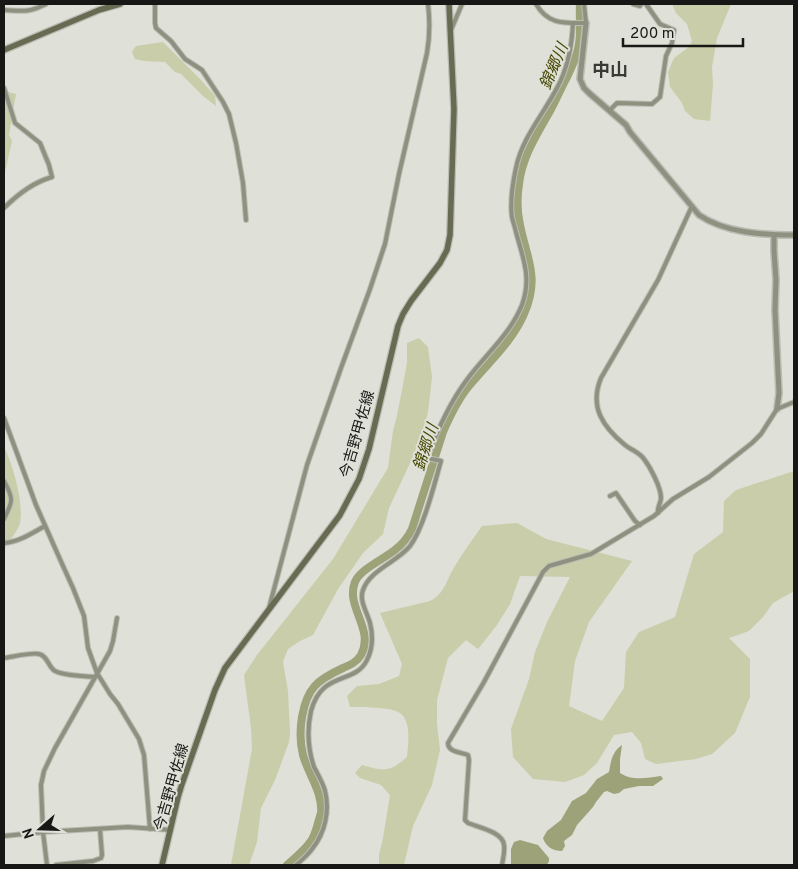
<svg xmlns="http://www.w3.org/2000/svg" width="798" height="869" font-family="Overpass,'Noto Sans JP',sans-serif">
  <rect width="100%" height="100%" fill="#dfe0d7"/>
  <!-- green -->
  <path fill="#c9cda9" d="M672 4H731L717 38 712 67 713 84 710 121 694 119 685 111 682 103 670 87 668 72 674 58 689 47 692 41 687 24 676 13Z
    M163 42 201 80 215 96 216 106 203 96 181 74 175 72 165 62 144 61 135 59 132 52 136 46Z
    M4 91 16 94 9 135 12 141 4 177Z
    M419 338 428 347 432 377 428 412 423 431 411 461 389 508 383 534 363 553 338 589 313 635 300 641 288 649 283 662 288 691 290 733 289 742 275 780 261 808 257 842 249 865H231L252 749 251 728 244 675 257 655 333 559 388 468 393 431 397 416 407 363V343Z
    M4 447C13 465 24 503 20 523 18 531 8 542 4 550Z
    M794 471V591L773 603 763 617 749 631 729 638 750 659V697L735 733 712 754 696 759 656 764 645 759 641 743 632 732 614 735 597 763 584 775 565 782 533 779 513 757 511 729 529 679 535 652 547 622 570 577 520 576 510 604 497 625 478 649 466 640 448 658 437 700V724L440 750 432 785 413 826 404 865H379V855L383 838 390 795 381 785 360 778 355 773 362 765C383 771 389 773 407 757 408 745 412 722 400 713 392 707 361 707 350 707L347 696 357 686 379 684 399 676 402 664 380 613 430 601C445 594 447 578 455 566 463 552 473 539 482 526L517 523 546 539 632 561 589 622 575 661 569 706 602 721 624 688 626 652 639 632 675 617 694 554 723 532 724 501 736 490Z"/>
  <!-- water -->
  <path fill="#9da279" d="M622 745 620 759V773C632 781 647 778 661 776L663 779 653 786H639L624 789 619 793 614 794 607 791 604 792 596 802 593 807 577 825 572 835 564 841 565 846 562 851C553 851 546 847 543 838L547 831 561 820 572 801 586 793 597 779 609 772C611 761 612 752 622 745Z
    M520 840 538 845 549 858V861L547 865H511V849L514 842Z"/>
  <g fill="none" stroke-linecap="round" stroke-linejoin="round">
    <!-- river -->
    <path stroke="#9da279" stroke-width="8" d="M287 865C295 858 305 850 311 841 314 837 315 832 317 827 318 822 320 817 321 813 323 792 308 774 303 755 300 743 300 729 302 717 307 688 317 680 343 668 350 665 357 662 361 655 375 629 345 607 355 582 360 569 386 558 396 549 404 543 408 537 412 529L443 432C450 416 458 399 469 386 488 363 512 342 524 314 540 277 527 260 520 225 517 212 517 197 519 184 522 157 537 134 550 111 556 100 561 88 567 77 571 68 576 59 578 49 582 34 579 19 580 4"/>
    <defs>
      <path id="minor" d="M155 4V23L156 28 171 41 185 59 202 70 223 102 229 114 236 143 243 183 246 220
        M536 4C548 25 565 23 586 23L584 4
        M633 4 640 6 641 4
        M4 10C23 11 28 13 46 4
        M451 30 462 4
        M4 88 15 123 40 143 49 165 52 177C34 182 17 195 4 208
        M610 110 617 103 652 104 660 97 666 56 672 43 674 30 660 24 646 4
        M4 418 36 505 63 566 73 588 84 616 88 648 97 673 110 694 118 704 139 739 144 755 150 829
        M4 481C14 499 13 501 4 519
        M610 496 616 493 635 521 640 525
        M658 513C657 507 661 503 661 498 661 487 650 467 644 459 639 452 631 450 625 445 603 427 589 407 601 378L658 280 692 206
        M4 543C19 542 32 533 45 526
        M269 608 307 465 341 368 370 289 385 244 399 174 427 53C430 36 430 21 428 4
        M4 658C12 657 32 652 39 654 48 656 48 667 55 671 65 676 84 676 95 677
        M4 836 43 832 128 827 171 830
        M47 865 43 832 41 785 44 771 55 748 110 651 113 641 117 618
        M56 865 93 861 101 858 102 855 100 829
        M296 865C302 860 308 855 312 849 325 833 330 811 325 791 323 783 318 775 314 767 308 749 307 729 311 711 322 670 355 685 367 660 373 648 373 635 370 623 367 612 359 601 363 590 370 570 397 562 410 546 424 527 434 485 441 461L427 458C437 431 449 404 466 381 484 356 510 335 522 305 532 278 523 258 516 232 515 227 513 222 512 217 510 203 513 182 516 168 522 138 543 115 557 88 568 68 572 45 573 23
        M502 865C503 859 505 851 504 845 503 832 478 827 468 823L465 820 469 760 468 755C460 752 448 752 448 743L484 682 543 572 549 566 591 554 654 516 673 499 709 477 752 443 761 434 777 409 794 402"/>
      <path id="tertiary" d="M586 23 580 79 584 88 589 93 626 125 630 132 699 215C725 233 764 235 794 235
        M774 235V251L776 280 775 310 779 393 777 409"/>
      <path id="secondary" d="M4 50 99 10 120 4
        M162 865 178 797 182 784 215 690 225 668 340 515 359 479 369 449 398 326 403 314 411 301 440 263 447 250 450 235 454 109 449 4"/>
    </defs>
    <!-- minor casing -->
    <use href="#minor" stroke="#bbbcb4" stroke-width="6"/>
    <!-- tertiary casing -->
    <use href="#tertiary" stroke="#bbbcb4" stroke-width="8"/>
    <!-- secondary casing -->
    <use href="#secondary" stroke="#bbbcb4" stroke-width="8"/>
    <!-- minor -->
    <use href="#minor" stroke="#8e917f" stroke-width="4"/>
    <!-- tertiary -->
    <use href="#tertiary" stroke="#8e917f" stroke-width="5"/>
    <!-- secondary -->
    <use href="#secondary" stroke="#686b52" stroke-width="5.5"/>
  </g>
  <g text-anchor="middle" stroke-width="4" stroke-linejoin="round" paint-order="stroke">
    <!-- street labels -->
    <g font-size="15" fill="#171815" stroke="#dfe0d7">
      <text transform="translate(357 434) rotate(-74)" y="5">今吉野甲佐線</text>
      <text transform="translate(171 787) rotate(-74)" y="5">今吉野甲佐線</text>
    </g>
    <!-- water labels -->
    <g font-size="16" font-style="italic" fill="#454900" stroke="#dfe0d7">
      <text transform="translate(553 66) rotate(-67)" y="6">錦郷川</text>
      <text transform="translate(425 447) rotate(-72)" y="6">錦郷川</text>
    </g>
    <!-- quarter labels -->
    <g font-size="18" font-weight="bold" fill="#3a3a34" stroke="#dfe0d7">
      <text x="610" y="76">中山</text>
    </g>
  </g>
  <!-- border -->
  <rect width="798" height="869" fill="none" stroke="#171815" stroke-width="10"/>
  <!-- north arrow -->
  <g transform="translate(40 829) rotate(250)" stroke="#dfe0d7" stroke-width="4" paint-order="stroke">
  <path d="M0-4L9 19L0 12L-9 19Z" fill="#171815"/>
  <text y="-8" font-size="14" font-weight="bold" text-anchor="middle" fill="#171815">N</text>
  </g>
  <!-- scale -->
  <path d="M623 38v8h120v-8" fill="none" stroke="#171815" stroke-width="2.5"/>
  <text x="630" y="38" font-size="15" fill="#171815" stroke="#dfe0d7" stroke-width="4" paint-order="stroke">200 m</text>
</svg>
